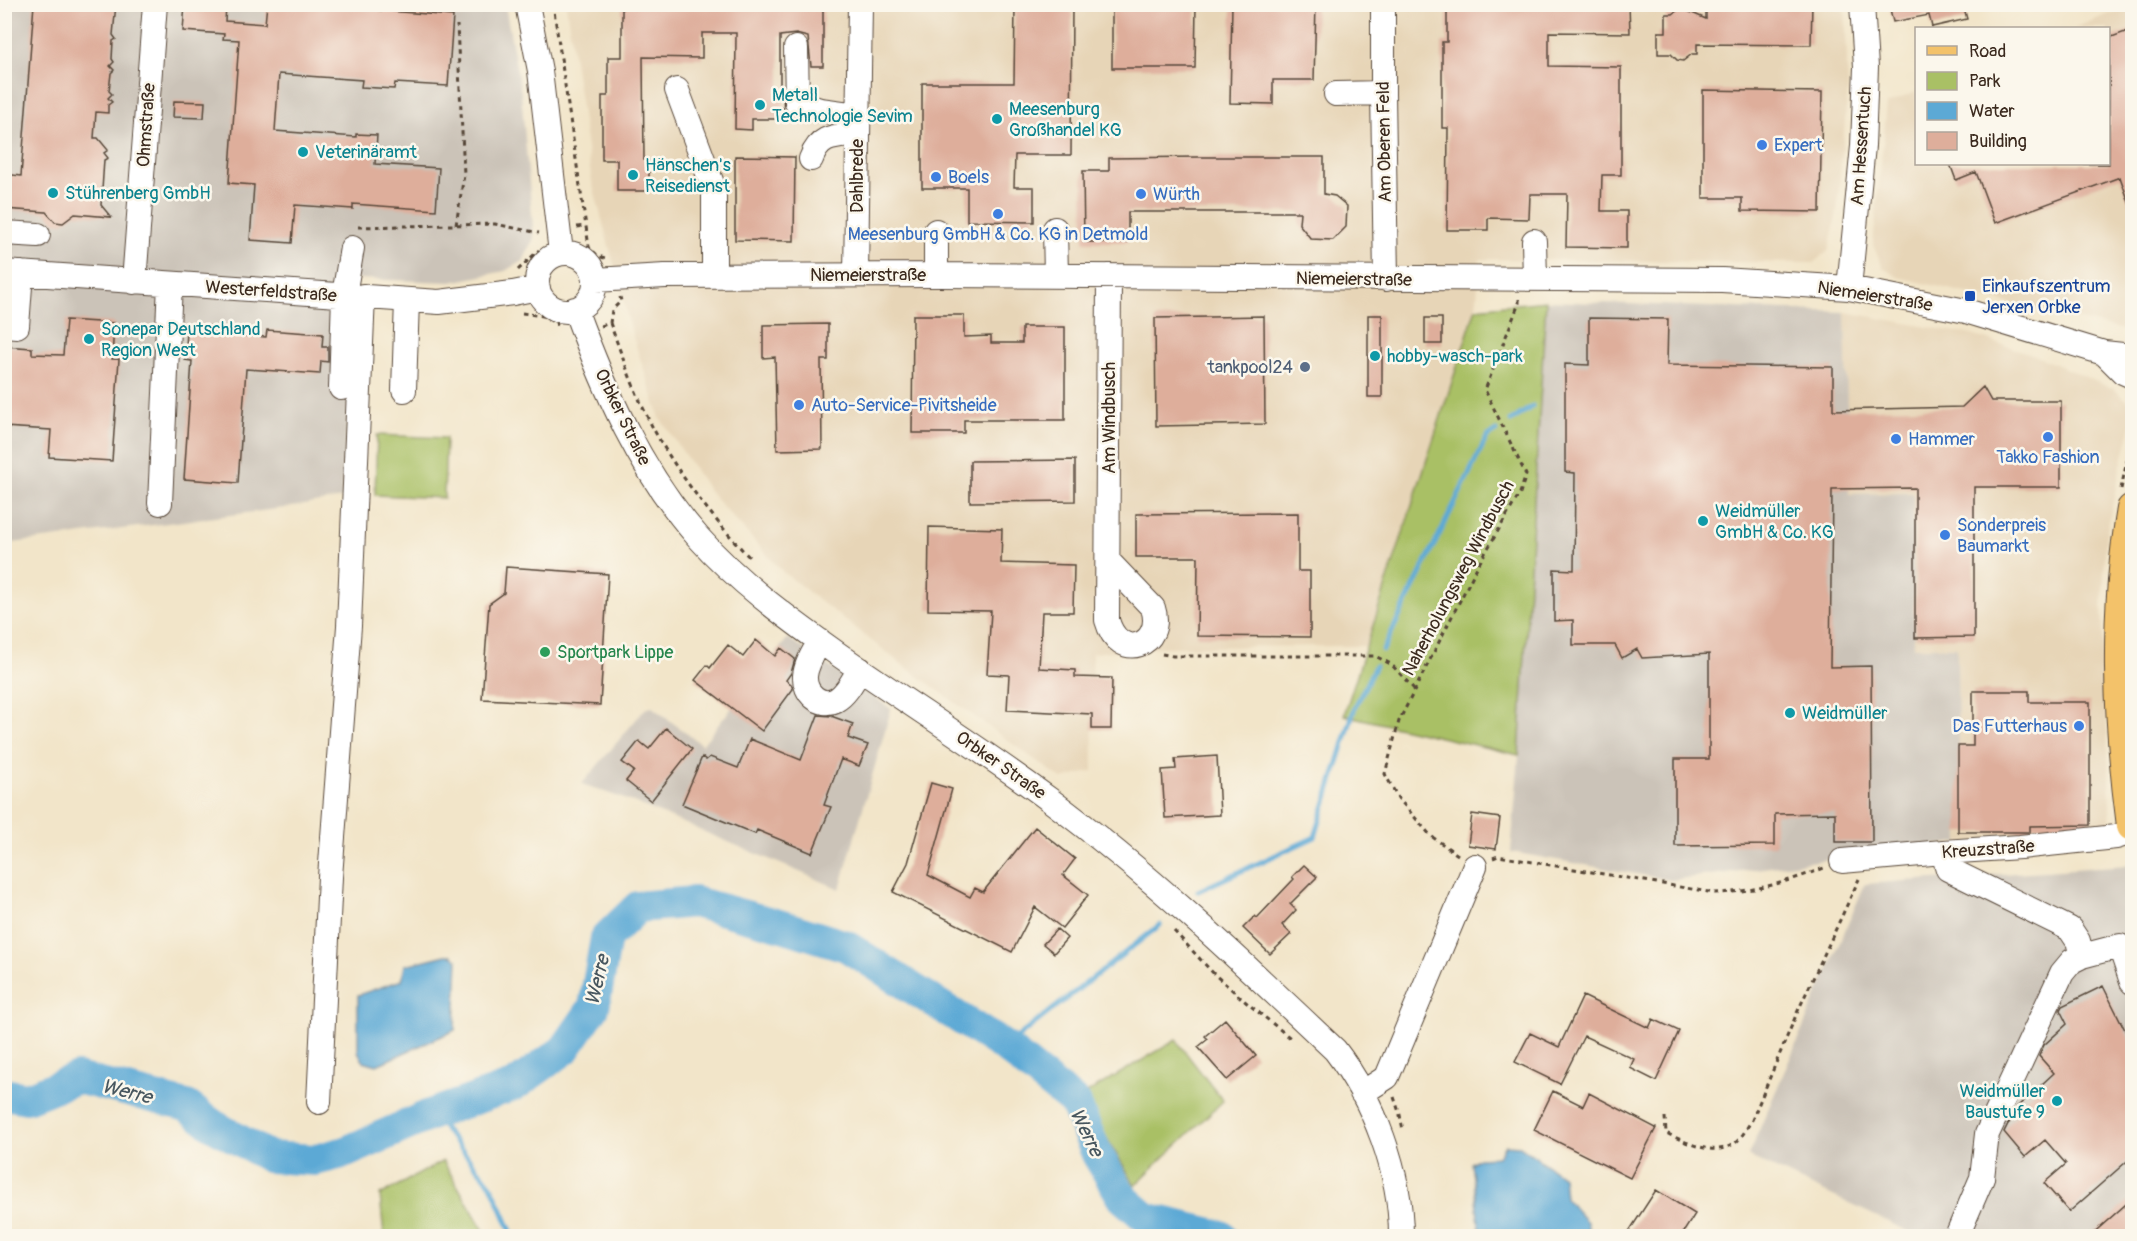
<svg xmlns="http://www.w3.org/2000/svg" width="2137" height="1241" font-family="Pangolin,sans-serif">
  <rect width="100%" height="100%" fill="#fbf7ec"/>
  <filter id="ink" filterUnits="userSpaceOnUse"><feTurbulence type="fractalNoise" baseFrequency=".0167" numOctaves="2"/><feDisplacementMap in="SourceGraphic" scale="12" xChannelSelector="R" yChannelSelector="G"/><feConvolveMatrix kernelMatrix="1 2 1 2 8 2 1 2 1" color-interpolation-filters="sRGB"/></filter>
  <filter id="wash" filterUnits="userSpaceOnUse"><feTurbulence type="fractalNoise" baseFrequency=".008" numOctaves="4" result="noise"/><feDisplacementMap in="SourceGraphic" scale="24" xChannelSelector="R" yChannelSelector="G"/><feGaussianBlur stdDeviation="1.35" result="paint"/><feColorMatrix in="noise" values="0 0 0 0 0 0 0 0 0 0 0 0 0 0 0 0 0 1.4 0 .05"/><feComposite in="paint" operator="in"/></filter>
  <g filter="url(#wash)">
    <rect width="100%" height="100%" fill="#f2e5c9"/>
    <!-- built -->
    <path fill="#e7d5b7" d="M566 5H1845L1848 87 1837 211 1829 250 1813 263 1480 259 1476 308 1367 646 1157 647 1092 653 1093 771 1062 779 900 663 783 572 712 495 660 418 634 340 592 182Z
      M2132 5V332L1898 277 1883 268 1873 245 1887 104 1916 92V164H2108V28H2074Z
      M1845 312 1972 335 2031 354 2114 389 2130 403 2132 420 2120 469 2106 535 2102 610 2111 829 1959 842 1957 648H1914L1913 494 1849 495Z"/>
    <!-- industrial -->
    <path fill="#cbc3b8" d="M4 5H505L521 93 534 238 523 261 505 271 451 282 357 279 342 498 292 507 5 544Z
      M1546 301 1845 312 1849 494 1913 493 1914 647H1957L1959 842 1671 880 1511 852 1519 755Z
      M788 638 891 709 840 889 636 803 582 784 645 709 652 707 702 745Z
      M2128 865 2132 881V1236H1918L1748 1156 1865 884Z"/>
    <!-- green -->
    <path fill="#a9c065" stroke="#727542" stroke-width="1.5" d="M1546 301 1519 755 1344 715 1476 308Z
      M377 435 446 438 444 498 375 495Z
      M1176 1040 1223 1101 1135 1185 1106 1137 1085 1094Z
      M443 1161 487 1236H384L380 1195Z"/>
    <!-- water -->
    <path fill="#5ca9d5" stroke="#4c6a7a" stroke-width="1.5" d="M446 955H452L458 960 455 1030 377 1065 363 1061 358 1051V995L402 980 405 965Z
      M1505 1145 1520 1146 1563 1177 1565 1198 1587 1222 1590 1236H1484L1480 1230 1471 1163 1479 1158 1498 1157Z"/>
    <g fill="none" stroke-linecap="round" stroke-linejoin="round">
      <!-- stream -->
      <path stroke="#5ca9d5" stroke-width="5" d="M1511 421 1533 406
        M1383 650 1487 437 1496 431
        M1198 891 1315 837 1355 707 1375 666
        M1005 1047 1160 925
        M432 1114 491 1185 513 1236"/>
      <!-- river -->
      <path stroke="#5ca9d5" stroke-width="32" d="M4 1094 27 1098 77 1078 187 1106 213 1125 269 1157 315 1160 346 1152 432 1114 515 1085 564 1050 594 1007 606 938 638 907 694 902 779 925 846 946 1005 1047 1075 1103 1097 1154 1123 1198 1146 1218 1221 1236"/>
    </g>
    <g id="blocks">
      <!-- building -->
      <path fill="#deae9b" d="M34 4H116L113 35 116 39 113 41 112 59 114 62 110 66 114 70 111 73 109 91 112 94 108 98 112 102 108 105V113L96 112 94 138H98L108 150 104 153 108 158 104 160 101 205 111 217 75 214 63 223 55 222 46 212 4 209V174L21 176Z
        M185 4H215L214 6 226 7 225 21 265 24 267 4H296L453 16 448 86 395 83 394 89 361 87 362 80 279 74 275 131 356 137V134L377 135 375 164 439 168 436 210 353 204V209L295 205 292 243 250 240 254 185 229 183 239 40 223 39 224 34 183 31Z
        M622 4 823 6V66H811L808 37 796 34 780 36V92H783L784 119H752V130L735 129 736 33H702V58L643 57 644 160H649V191H617V160H602V96H608V57H622Z
        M1015 4H1072L1071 155H1015L1014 187H1034V222L967 221V188H922V83H1014Z
        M1112 4H1196L1195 68H1112Z
        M1232 4H1316L1314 80H1273V104L1230 103Z
        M1447 4H1629L1630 33 1549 32V66L1621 67V175H1602L1601 211H1627V248L1566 247 1567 194H1530L1529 219 1488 218V230H1447L1448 128H1442V42H1447Z
        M1706 4H1812L1811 45 1697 44V54H1692L1683 61 1677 60 1671 54H1658V32H1666V14H1673L1678 10 1683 9 1706 19Z
        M1911 4H1963L1967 19 1932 27 1929 15 1893 22 1890 9Z
        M2133 29V208H2131L2120 177 1995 223 1976 172 1956 180 1950 164H2109V38Z
        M1703 90 1822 92 1820 212 1742 211V198H1703Z
        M174 101 205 102 204 118 173 117Z
        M735 156 795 157 794 241 735 240Z
        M1199 157H1324V194L1335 196 1347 206 1346 227 1333 240 1311 239 1299 224 1300 212H1128V242H1084L1083 171H1109V158Z
        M913 315H964V337L991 336V343H1022V327H1065V420H964V433H912Z
        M1368 315H1382V397H1368Z
        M1264 316 1265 424 1156 426 1155 318Z
        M1425 318H1442V344H1425Z
        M1589 318 1668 319 1667 365 1833 367V410L1962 407 1983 387 1991 401H2061V487H1974V637L1915 638V488L1832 489 1830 667 1871 666 1872 842H1835V813L1775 814V845L1675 846V759H1709V654L1642 658 1637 649 1622 658 1615 645H1573V620L1554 621V569L1574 570 1575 473 1565 472V364L1589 365Z
        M66 320 114 323 112 359H119L112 461 49 457 51 430 4 427V346L32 348V354L63 355Z
        M828 324V360H821L822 449 777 450 775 357 763 358V325Z
        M200 325 215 327 214 334 266 337 267 330 323 334 322 347H328V362L321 361 320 374 246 369 238 483 184 479 192 361 185 360 187 332 200 333Z
        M1075 460V501L970 502V461Z
        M1298 513V571H1310V637L1197 636 1198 557H1136V514Z
        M929 527 1002 529 1001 563 1074 565 1073 612H1042L1039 668 1075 670V677L1112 678 1111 729H1092V714L1007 710 1009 675 987 674 991 611 928 610Z
        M506 567 608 574 600 705 482 699 489 604 504 593Z
        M756 640 775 656 781 648 795 659 791 673 786 680 791 684 793 689 762 731 695 680 707 665 710 668 728 645 743 657Z
        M1973 691H2029V702H2090V825L2030 826V832H1958V746H1973Z
        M818 715 831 716 853 724 848 738 868 745 859 766 841 759 824 805 831 807 812 853 757 830 755 834 682 804 702 757 706 760 710 757 738 768 750 739 801 760Z
        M666 728 692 749 651 801 626 781 634 771 622 762 639 741 649 749Z
        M1217 756 1220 815 1165 818 1162 770 1176 769 1175 759Z
        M931 783 952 789 928 875 970 897 975 888 983 892 1035 827 1075 859 1063 875 1088 895 1062 928 1035 907 1012 952 893 892 908 863Z
        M1472 814 1500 818 1496 849 1468 845Z
        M1304 865 1317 877 1290 904 1296 910 1282 925 1291 934 1270 954 1243 928 1255 916 1257 918 1294 879 1292 877Z
        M1057 929 1067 938 1054 953 1043 944Z
        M2103 986 2133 1046V1156L2069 1212 2044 1183 2066 1164 2045 1140 2025 1157 2004 1132 2008 1124 2020 1112 2017 1107 2054 1073 2039 1056 2044 1045 2067 1024 2060 1010 2062 1006Z
        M1583 996 1649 1028 1653 1019 1679 1031 1656 1081 1630 1068 1634 1059 1584 1036 1560 1084 1515 1062 1530 1033 1559 1047Z
        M1225 1019 1256 1056 1227 1080 1198 1047 1208 1039 1205 1036Z
        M1553 1091 1583 1106 1589 1093 1656 1128 1630 1178 1534 1130Z
        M1656 1190 1695 1214 1681 1236H1626Z
        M2133 1198V1236H2090Z"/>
    </g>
  </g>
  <g filter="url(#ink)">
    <use href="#blocks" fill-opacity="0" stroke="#564638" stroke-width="1.5"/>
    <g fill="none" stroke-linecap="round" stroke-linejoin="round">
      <defs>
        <path id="minor" d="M527 4 540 71 561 253
          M1383 4V93L1386 279
          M796 48 797 103 820 110 857 115
          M677 90 714 189V275
          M1336 94 1383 93
          M811 159C820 135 834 137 857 134
          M1055 229 1056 275
          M936 231V275
          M4 233 38 235
          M1534 241 1535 279
          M537 282a29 29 0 1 1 58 0a29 29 0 1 1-58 0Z
          M4 272 439 302 513 293 538 288
          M856 275 860 4
          M595 280 665 276 936 275 1722 280 1849 288 1966 311 2104 353 2132 356
          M134 282 155 4
          M1849 288 1863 146 1866 67 1862 4
          M575 309C605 391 640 471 698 537 738 582 786 617 835 652 906 702 980 748 1050 800 1152 876 1243 963 1335 1050 1374 1101 1401 1172 1401 1236
          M4 325 17 326 21 273
          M2104 353 2123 372 2132 376
          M341 388 344 295 352 248
          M404 390 407 300
          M160 503 170 284
          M1108 561 1153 608C1165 645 1119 664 1107 620L1109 276
          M820 641C814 652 806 664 805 676 804 693 820 708 836 700 847 694 853 680 860 669
          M1943 852 1948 869 2070 929 2078 941 2082 956
          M1842 861 1943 852 2020 847 2116 837 2132 832
          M1362 1093 1387 1077 1475 866
          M319 1102 330 877 349 626 363 296
          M1957 1236 1982 1178 1987 1134 2062 973 2072 961 2082 956 2120 946 2132 982"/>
        <path id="major" d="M2132 509C2114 615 2118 720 2132 826"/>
      </defs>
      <!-- minor casing -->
      <use href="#minor" stroke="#564638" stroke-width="26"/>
      <!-- major casing -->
      <use href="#major" stroke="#564638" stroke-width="32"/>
      <!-- path -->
      <path stroke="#564638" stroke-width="3" stroke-dasharray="4.5 4.5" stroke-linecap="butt" d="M553 4 589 247 598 256 605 258
        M456 225 464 175 457 25
        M358 227 495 224 539 233
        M577 227 586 226
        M518 270 539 250
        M522 313 543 316 558 325
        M610 323C623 359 636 396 654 430 680 477 714 520 751 559
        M601 326 610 323 612 310 621 301 620 297
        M2128 395 2132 405
        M2121 489 2132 437
        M1162 654 1173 656H1375L1391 664 1414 689
        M1458 855 1431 836 1398 798 1385 774 1399 721 1477 567 1520 493 1526 475 1485 390 1519 303V299
        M1493 858 1498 856 1715 893C1755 892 1787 882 1824 868
        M1174 931 1214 974 1247 1003 1293 1040
        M1394 1097 1400 1115 1403 1131
        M1665 1117 1666 1133C1686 1142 1714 1158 1735 1143 1742 1138 1747 1127 1752 1120L1797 1013 1859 879"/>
      <!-- minor -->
      <use href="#minor" stroke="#fff" stroke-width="24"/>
      <!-- major -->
      <use href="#major" stroke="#f3c26a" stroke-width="30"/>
    </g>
  </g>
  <!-- markers -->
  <g fill="#0f9aa8" stroke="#fbf7ec" stroke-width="2">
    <circle cx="760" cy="105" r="6"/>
    <circle cx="997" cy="119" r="6"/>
    <circle cx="303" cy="152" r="6"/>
    <circle cx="633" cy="175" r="6"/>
    <circle cx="53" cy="193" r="6"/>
    <circle cx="89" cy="339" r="6"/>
    <circle cx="1375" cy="356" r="6"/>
    <circle cx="1703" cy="521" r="6"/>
    <circle cx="1790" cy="713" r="6"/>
    <circle cx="2057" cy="1101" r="6"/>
  </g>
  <g fill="#3f7fe0" stroke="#fbf7ec" stroke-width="2">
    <circle cx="1762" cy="145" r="6"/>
    <circle cx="936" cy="177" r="6"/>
    <circle cx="1141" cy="194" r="6"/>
    <circle cx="998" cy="214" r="6"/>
    <circle cx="799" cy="405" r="6"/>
    <circle cx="2048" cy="437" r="6"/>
    <circle cx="1896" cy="439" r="6"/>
    <circle cx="1945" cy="535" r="6"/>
    <circle cx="2079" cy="726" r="6"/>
  </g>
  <rect fill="#1a4fb4" stroke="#fbf7ec" stroke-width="2" x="1964" y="290" width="12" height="12" rx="3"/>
  <circle fill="#5c6f8a" stroke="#fbf7ec" stroke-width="2" cx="1305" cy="367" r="6"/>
  <circle fill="#2e9e5b" stroke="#fbf7ec" stroke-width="2" cx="545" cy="652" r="6"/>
  <g text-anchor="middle" stroke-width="5" stroke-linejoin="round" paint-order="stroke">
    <!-- culture labels -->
    <g font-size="18" fill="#0d838f" stroke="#fbf7ec" text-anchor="start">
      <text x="772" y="101">Metall<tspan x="772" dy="21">Technologie Sevim</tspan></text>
      <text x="1009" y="115">Meesenburg<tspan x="1009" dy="21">Großhandel KG</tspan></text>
      <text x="315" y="158">Veterinäramt</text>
      <text x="645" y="171">Hänschen's<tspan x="645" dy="21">Reisedienst</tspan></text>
      <text x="65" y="199">Stührenberg GmbH</text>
      <text x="101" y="335">Sonepar Deutschland<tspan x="101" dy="21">Region West</tspan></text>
      <text x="1387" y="362">hobby-wasch-park</text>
      <text x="1715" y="517">Weidmüller<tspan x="1715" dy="21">GmbH &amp; Co. KG</tspan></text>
      <text x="1802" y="719">Weidmüller</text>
      <text x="2045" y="1097" text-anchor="end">Weidmüller<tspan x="2045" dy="21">Baustufe 9</tspan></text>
    </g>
    <!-- street labels -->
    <g font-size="18" fill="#3b2a1e" stroke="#fbf7ec">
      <text transform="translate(146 125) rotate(-86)" y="6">Ohmstraße</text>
      <text transform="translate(1384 142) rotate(-91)" y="6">Am Oberen Feld</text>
      <text transform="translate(1861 146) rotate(-86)" y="6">Am Hessentuch</text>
      <text transform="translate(857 176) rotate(-90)" y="6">Dahlbrede</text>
      <text x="868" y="281">Niemeierstraße</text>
      <text transform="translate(1354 279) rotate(1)" y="6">Niemeierstraße</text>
      <text transform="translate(271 291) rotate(4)" y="6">Westerfeldstraße</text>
      <text transform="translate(1875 296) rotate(9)" y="6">Niemeierstraße</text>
      <text transform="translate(623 417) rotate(64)" y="6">Orbker Straße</text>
      <text transform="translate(1109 418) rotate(-90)" y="6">Am Windbusch</text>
      <text transform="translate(1458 578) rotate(-62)" y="6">Naherholungsweg Windbusch</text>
      <text transform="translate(1001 765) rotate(35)" y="6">Orbker Straße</text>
      <text transform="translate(1988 849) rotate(-4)" y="6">Kreuzstraße</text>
    </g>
    <!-- shop labels -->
    <g font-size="18" fill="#366cbe" stroke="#fbf7ec" text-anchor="start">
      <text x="1774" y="151">Expert</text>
      <text x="948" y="183">Boels</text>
      <text x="1153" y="200">Würth</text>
      <text x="998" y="240" text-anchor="middle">Meesenburg GmbH &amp; Co. KG in Detmold</text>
      <text x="811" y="411">Auto-Service-Pivitsheide</text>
      <text x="1908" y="445">Hammer</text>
      <text x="2048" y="463" text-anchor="middle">Takko Fashion</text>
      <text x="1957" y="531">Sonderpreis<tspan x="1957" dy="21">Baumarkt</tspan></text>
      <text x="2067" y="732" text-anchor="end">Das Futterhaus</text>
    </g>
    <!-- transit labels -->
    <g font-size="18" fill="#164399" stroke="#fbf7ec" text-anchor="start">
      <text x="1982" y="292">Einkaufszentrum<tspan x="1982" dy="21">Jerxen Orbke</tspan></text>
    </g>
    <!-- service labels -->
    <g font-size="18" fill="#4e5e75" stroke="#fbf7ec" text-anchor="end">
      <text x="1293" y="373">tankpool24</text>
    </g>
    <!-- leisure labels -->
    <g font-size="18" fill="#27864d" stroke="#fbf7ec" text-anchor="start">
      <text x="557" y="658">Sportpark Lippe</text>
    </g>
    <!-- water labels -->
    <g font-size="20" font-style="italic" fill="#47565e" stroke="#fbf7ec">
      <text transform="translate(597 980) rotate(-77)" y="7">Werre</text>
      <text transform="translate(127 1091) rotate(14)" y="7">Werre</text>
      <text transform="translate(1087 1132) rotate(64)" y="7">Werre</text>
    </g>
  </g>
  <!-- margin -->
  <rect width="2137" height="1241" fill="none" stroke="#fbf7ec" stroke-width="24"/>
  <!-- legend -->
  <rect x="1915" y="27" width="195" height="138" fill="#fbf7ec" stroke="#aea59a" stroke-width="1.5"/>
  <rect x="1927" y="46" width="30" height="9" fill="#f3c26a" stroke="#aea59a" stroke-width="1.5"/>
  <text x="1969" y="57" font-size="18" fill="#3b2a1e">Road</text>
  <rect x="1927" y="72" width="30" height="18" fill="#a9c065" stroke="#aea59a" stroke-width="1.5"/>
  <text x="1969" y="87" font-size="18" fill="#3b2a1e">Park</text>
  <rect x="1927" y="102" width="30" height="18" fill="#5ca9d5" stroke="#aea59a" stroke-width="1.5"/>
  <text x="1969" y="117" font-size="18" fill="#3b2a1e">Water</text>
  <rect x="1927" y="132" width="30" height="18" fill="#deae9b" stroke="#aea59a" stroke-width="1.5"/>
  <text x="1969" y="147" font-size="18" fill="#3b2a1e">Building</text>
</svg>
